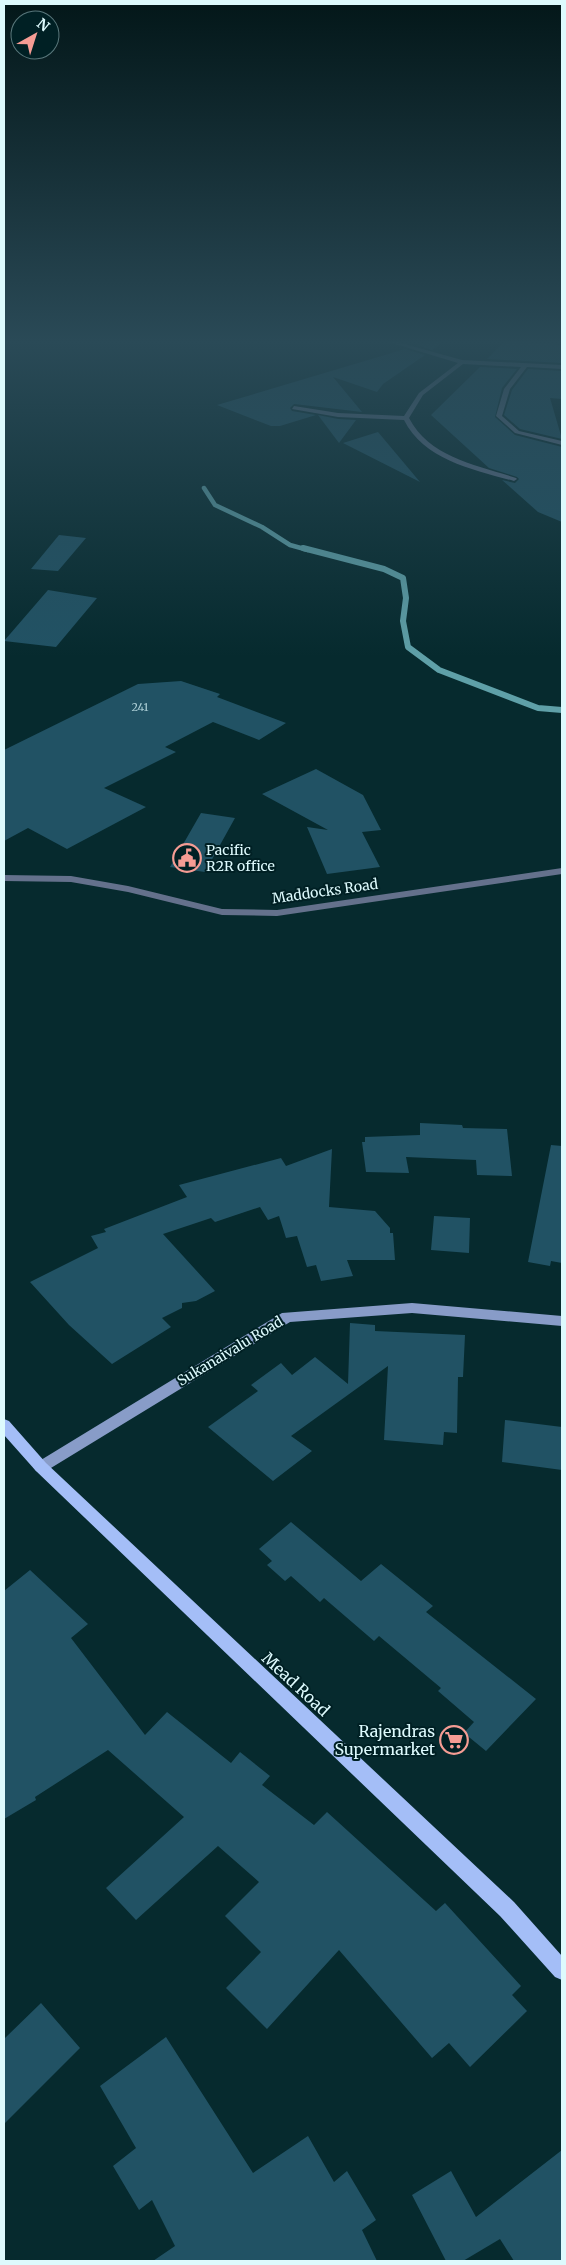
<svg xmlns="http://www.w3.org/2000/svg" width="566" height="2265" font-family="Merriweather,serif">
  <rect width="100%" height="100%" fill="#062a2e"/>
  <g fill="none" stroke-linecap="round" stroke-linejoin="round">
    <!-- stream-far1 -->
    <path stroke="#5fa0a8" stroke-width="4.5" d="M204 488 215 505 262 527 290 545 308 550"/>
    <!-- stream -->
    <path stroke="#5fa0a8" stroke-width="6" d="M303 548 384 569 403 578 406 598 403 621 408 647 439 670 538 708 562 710"/>
  </g>
  <!-- building -->
  <path fill="#215264" d="M436 340H440L442 343 432 350 417 345Z
    M506 340 562 345V363L487 359Z
    M405 349 425 355 383 384 377 392 333 377 362 412 294 404 290 408 292 411 316 415 280 426H271L217 405Z
    M480 367 517 369 502 388 495 417 515 435 562 447V522L538 512 502 480 515 483 519 479 517 477 489 468 431 415Z
    M528 369 562 371V399L550 398 562 439 520 429 504 415 512 390Z
    M318 415 338 419 356 420 339 443Z
    M378 432 420 482 343 443Z
    M59 535 86 538 58 571 31 569Z
    M48 590 97 598 56 647 4 641Z
    M181 681 220 694 217 697 286 723 259 740 213 722 165 747 176 752 104 788 146 807 67 849 28 828 4 841V750L138 684Z
    M316 769 363 795 381 830 362 832 380 867 327 874 307 827 328 830 262 794Z
    M201 813 235 818 205 872 170 867Z
    M420 1123 462 1125 463 1128 507 1129 512 1176 477 1175 476 1160 406 1157 409 1173 366 1172 362 1142H365V1137L420 1135Z
    M551 1145 562 1146V1263L551 1261 550 1266 528 1262Z
    M332 1149 329 1207 375 1211 390 1228V1233H393L395 1260H347L353 1276 321 1281 316 1265 307 1267 297 1236 286 1238 279 1216 268 1220 260 1207 215 1222 211 1218 163 1234 215 1291 196 1301 182 1303V1308L162 1318 171 1327 112 1364 69 1325 30 1282 98 1248 91 1236 106 1232 104 1229 187 1197 179 1185 281 1158 286 1166Z
    M434 1216 470 1218 469 1253 431 1250Z
    M350 1323 375 1325V1331L465 1335 463 1377H458L457 1433 444 1432 443 1445 384 1440 388 1366 291 1436 312 1451 273 1481 208 1427 258 1391 251 1385 281 1363 292 1375 315 1357 348 1384Z
    M505 1420 562 1427V1470L502 1462Z
    M291 1522 361 1581 381 1564 433 1606 426 1612 536 1699 486 1751 464 1733 474 1722 438 1691 441 1688 379 1636 374 1641 324 1598 320 1602 291 1576 285 1581 267 1565 272 1561 259 1549Z
    M30 1570 88 1624 71 1638 145 1735 167 1712 231 1763 240 1752 270 1776 262 1785 314 1825 327 1812 436 1911 445 1903 521 1986 512 1995 527 2011 470 2067 449 2043 432 2058 339 1950 267 2029 226 1988 261 1952 225 1916 259 1882 218 1846 136 1920 106 1888 184 1817 108 1750 35 1797 36 1800 4 1819V1591Z
    M41 2003 80 2048 4 2124V2039Z
    M166 2037 253 2173 308 2136 334 2182 347 2171 376 2220 362 2230 377 2261H153L175 2246 152 2200 139 2210 113 2166 136 2148 100 2086Z
    M562 2150V2261H514L500 2239 463 2261H446L412 2195 451 2171 476 2217Z"/>
  <g fill="none" stroke-linecap="round" stroke-linejoin="round">
    <!-- street -->
    <path fill="#64718c" fill-rule="evenodd" d="M382 340H390L462 360 562 365V369L527 367 510 389 502 416 519 431 562 441V445L515 433 496 416 504 389 521 367 463 364 423 395 409 418C430 458 477 465 516 478L517 479 514 481C474 470 424 460 404 420L338 417 292 409 294 406 338 413 404 416 419 393 458 363Z
      M562 868V874L277 916 222 915 128 892 71 882 4 881V875L71 876 128 886 222 909 277 910Z"/>
    <!-- secondary -->
    <path fill="#889cc8" fill-rule="evenodd" d="M412 1303 562 1316V1326L412 1313 290 1322 46 1471 41 1473 36 1471 33 1467 36 1463 282 1313Z"/>
    <!-- primary -->
    <path fill="#a4bef7" fill-rule="evenodd" d="M4 1419 9 1421 46 1463 514 1902 562 1956V1980L555 1977 500 1916 36 1471 4 1435Z"/>
  </g>
  <!-- sky -->
  <linearGradient id="sky" x2="0" y2="1"><stop stop-color="#031719"/><stop offset="0.52" stop-color="#2a4a57"/><stop offset="1" stop-color="#2a4a57" stop-opacity="0"/></linearGradient>
  <rect width="566" height="657" fill="url(#sky)"/>
  <!-- icons -->
  <defs>
    <symbol id="civic-ring" viewBox="-11 -11 22 22"><circle r="9.5" fill="#002024" stroke="#f59c94" stroke-width="1.5"/><path d="M-.6-6.5H3V-4.5H.6V-3L4-1V1h2V6H-6V1h2V-1L-.6-3ZM-1.2 2.5V6h2.4V2.5Z" fill="#f59c94"/></symbol>
    <symbol id="supermarket-ring" viewBox="-11 -11 22 22"><circle r="9.5" fill="#002024" stroke="#f59c94" stroke-width="1.5"/><path d="M-6-5.5h2.5l.6 2H6L4.5 2H-2.5L-4.4-4H-6ZM-1.5 3.2a1.3 1.3 0 1 0 .1 0ZM3 3.2a1.3 1.3 0 1 0 .1 0Z" fill="#f59c94"/></symbol>
  </defs>
  <g fill-rule="evenodd">
    <use href="#civic-ring" x="171" y="842" width="32" height="32"/>
    <use href="#supermarket-ring" x="438" y="1724" width="32" height="32"/>
  </g>
  <g text-anchor="middle" stroke-width="4" stroke-linejoin="round" paint-order="stroke">
    <!-- number labels -->
    <g font-size="11" fill="#aed0d7">
      <text x="140" y="711">241</text>
    </g>
    <!-- poi labels -->
    <g font-size="14" fill="#ddfafd" stroke="#002024" text-anchor="start">
      <text x="206" y="855">Pacific<tspan x="206" dy="16">R2R office</tspan></text>
    </g>
    <!-- street labels -->
    <g font-size="14" fill="#ddfafd" stroke="#002024">
      <text transform="translate(325 891) rotate(-8)" y="5">Maddocks Road</text>
      <text transform="translate(230 1351) rotate(-31)" y="5">Sukanaivalu Road</text>
    </g>
    <!-- near-street labels -->
    <g font-size="16" fill="#ddfafd" stroke="#002024">
      <text transform="translate(296 1684) rotate(43)" y="6">Mead Road</text>
    </g>
    <!-- near-poi labels -->
    <g font-size="16" fill="#ddfafd" stroke="#002024" text-anchor="end">
      <text x="435" y="1737">Rajendras<tspan x="435" dy="18">Supermarket</tspan></text>
    </g>
  </g>
  <!-- border -->
  <rect width="566" height="2265" fill="none" stroke="#ddfafd" stroke-width="10"/>
  <!-- north arrow -->
  <g transform="translate(35 35) rotate(39)"><circle r="24" fill="#002024" stroke="#58777b"/>
  <path d="M0-4L9 19L0 12L-9 19Z" fill="#f59c94"/>
  <text y="-8" font-size="14" font-weight="bold" text-anchor="middle" fill="#ddfafd">N</text>
  </g>
</svg>
